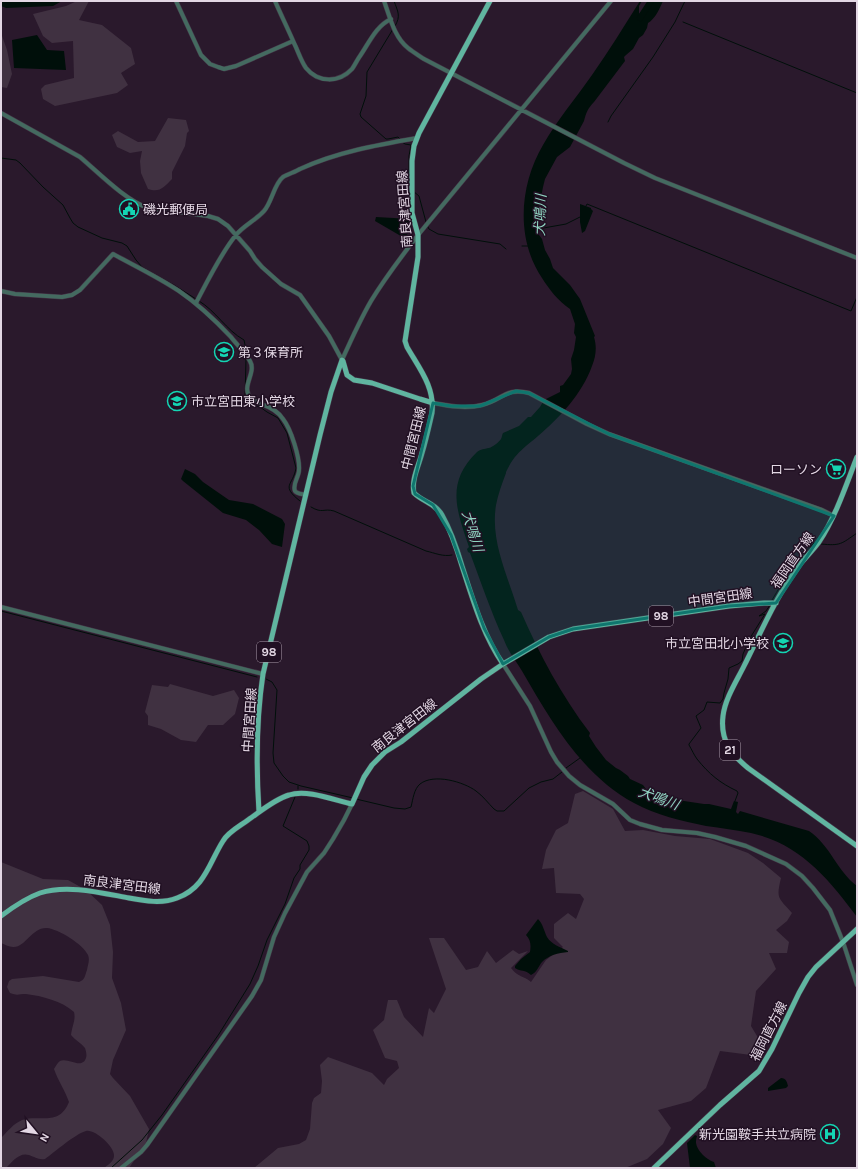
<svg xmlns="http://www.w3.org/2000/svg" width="858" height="1169" font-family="Karla,'Noto Sans JP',sans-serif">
  <rect width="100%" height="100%" fill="#2a192c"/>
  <!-- green -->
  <path fill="#403141" d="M77 1H89L79 20 102 25 131 48 135 64 121 73 128 85 117 93 55 106 43 99 41 89 45 85 74 78 73 41 52 43 43 36 33 14 66 6Z
    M1 33 7 50 12 74 7 88 1 87Z
    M168 118 186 120 189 131 187 133 185 146 172 172V179C164 187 160 193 148 189L141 173 140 161 142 151 130 153 117 147 112 135 118 131 138 142 155 141Z
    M170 684 213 696 234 690 239 698 235 714 223 725H208L196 742 181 740 161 729 148 725V716L145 712 152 685 168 687Z
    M583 791 613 809 625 831 643 830 675 836 710 839 748 853 763 863 781 878C776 899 778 897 792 913L787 921 776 930 789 942 787 953H769L776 969 756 991 751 1026 760 1041 751 1055 720 1051 706 1088 691 1101 658 1110 671 1128 663 1144 647 1159 625 1168H254L278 1148 299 1144 306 1140 310 1129 312 1103 314 1098 321 1093 322 1081 320 1065 328 1057 372 1073 384 1085 387 1079 399 1068 397 1061 385 1058 373 1030 384 1020 388 1000H397L404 1017 423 1037 429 1008 434 1013 446 989 429 938H444L466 970 478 967 487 951 496 963 513 950 519 954 528 951 511 968C519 978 523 975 531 982L546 960 563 947 554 938V924L568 913 576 919 584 899 580 894 556 893 554 868 542 869 546 850 556 830 568 823 575 794Z
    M1 862 43 879 68 880 86 890 102 905 110 925 113 952 112 978 121 1003 126 1030 113 1060 110 1074 113 1078 130 1096 149 1129 146 1143 129 1168H104C108 1165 114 1161 114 1156 115 1147 95 1129 86 1131 75 1134 55 1152 45 1159 38 1160 35 1157 29 1155 19 1152 12 1162 6 1168H1V1138C8 1131 13 1124 22 1120 39 1114 59 1127 69 1102 65 1090 58 1081 54 1069 56 1066 57 1063 60 1061 68 1057 82 1070 86 1058 87 1055 86 1051 85 1048 81 1043 75 1040 71 1035 72 1026 76 1020 74 1012 62 1001 42 996 26 994 18 994 18 996 10 993L7 987 9 981 12 979 43 976 79 982C85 980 85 975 87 970 88 964 90 960 88 955 83 944 58 929 47 928 32 927 25 948 13 947 9 947 4 944 1 943Z"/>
  <!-- water -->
  <path fill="#000f0a" d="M1 1H62L53 6 6 8 1 6Z
    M640 1H642L639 6V14L643 11 648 10C654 0 651 1 663 1 660 8 655 19 648 23L647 28 643 35 639 38 633 49 626 55 624 57 625 61 594 102C588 108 586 113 584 121L570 147 557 157 545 179 543 187 537 219 538 226 539 235 542 239 545 250 550 259 553 268 570 285 580 299 595 336 594 337C597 347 596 356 592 366 582 394 560 417 538 436 523 449 515 453 506 472V473C502 484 498 494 496 505 490 542 508 576 518 610L521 612C540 655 561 695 590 733L589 736 596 747 606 760 616 768 620 770 628 776 630 779 643 785 646 789 663 796 684 801 704 804H709L731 809 734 801 738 802 736 812 738 814 740 811 809 831C830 845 837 871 857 886V917C828 878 800 844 751 833 736 830 721 828 706 826 682 821 656 815 634 803 582 775 551 721 522 671 516 661 508 651 504 640 491 612 481 582 470 553L468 552 467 549 469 547C457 511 445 483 477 452 481 449 484 449 489 448 493 447 499 442 501 439 502 437 502 435 503 433L519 426 528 417H531L540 407 544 400 560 392V386L563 385 571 374 572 369 571 359 574 350 576 337 574 333 575 324 570 309C558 301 549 289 542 278 515 238 520 184 543 145 557 120 576 98 592 75 609 51 624 26 640 1Z
    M37 35 47 50 64 51 66 70 14 68 12 40Z
    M580 204 591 208V209L593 211 585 231 582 233 580 222Z
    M376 217 411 219V222L410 223 409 229 405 228 404 231 408 232 406 239 375 221Z
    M185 469 195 474 203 482 229 500 253 504 282 519 285 524 282 547 272 544 259 530 246 520 223 513 183 481 181 479Z
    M538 919C543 924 544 931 547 937 551 944 560 947 568 951V952C558 953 549 955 542 962 538 967 537 972 531 975 525 969 521 972 515 968V966L521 959 530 952C531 946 531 940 526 935Z
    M781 1078C786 1078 787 1082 788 1086L786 1088 768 1091V1088Z
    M695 1135 697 1136C696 1139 696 1141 696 1143 697 1151 707 1160 714 1162L716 1168H690L687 1143Z"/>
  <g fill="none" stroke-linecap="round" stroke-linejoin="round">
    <!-- stream -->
    <path stroke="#000f0a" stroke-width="1" d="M394 1C398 12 401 16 395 26
      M683 22 857 93
      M393 29 367 72 366 96 360 114 361 117 386 139H388L398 137 400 139
      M608 122 611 116 653 57 675 22 685 1
      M402 142 405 144 411 145 409 156V188
      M1 158 16 160 20 163 43 187 63 205 70 218 73 223 78 227 102 238 122 243 127 246 136 260 142 267 174 285 196 299
      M413 191 419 196 426 222
      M586 206 587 204 851 311 857 297
      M427 225 429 229 438 234 500 244 506 249
      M538 229 566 224 580 217
      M522 246H528
      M199 301C216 311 226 330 244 340L247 354
      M246 359 245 399 250 404 260 407 267 412 278 418 287 433 296 468C293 486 280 485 300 501
      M311 507C323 514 323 508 334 511L426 551C435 553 443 557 452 555
      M821 544C841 546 841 544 857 533
      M772 600C784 580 796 558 814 543H816
      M1 611 257 677
      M266 679 272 682 277 690 273 753 274 763 283 776 289 782 301 786 353 798
      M566 768 580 758
      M298 789V786
      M356 799 394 808 405 809 411 807C413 799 414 789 420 784 434 773 464 782 476 791 483 796 488 803 494 809L497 811H504L529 788 541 782 553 779 562 772
      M735 801 738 793 737 791C720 783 709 774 697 759 694 755 692 750 689 745V744L701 728 696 716 704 710 707 702 720 703 723 699 724 693 728 679 729 668 738 664 742 661 743 654 750 638 765 614 759 616 766 611 770 605
      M111 1168 142 1140 162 1115 219 1034 250 984 258 966 267 940 285 904 294 878 300 869V865L309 850V846L307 841 283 826 295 797"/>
    <!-- river -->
    <path stroke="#000f0a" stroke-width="6" d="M640 18 651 1"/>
    <defs>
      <path id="minor" d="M176 1 201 55 210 64 218 67 224 69 236 66 293 41
        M275 1C281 15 288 29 294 43 298 51 301 61 306 68 318 83 339 83 352 69 355 65 357 60 360 56 369 43 376 26 391 19
        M384 1C390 17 394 37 408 48 413 52 418 55 424 59L624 163 655 178 857 258
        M1 113 71 152 80 157C99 173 125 200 148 208L208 216 218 219 228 226 250 251 255 259 262 267 281 284 300 295 329 336 342 360
        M1 291 15 294 62 297 72 295 80 290 113 254C135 266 158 277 179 291 198 304 215 320 231 337 237 345 245 352 250 361 257 373 240 387 251 398 254 401 258 402 261 404 270 407 278 411 283 419 291 429 300 458 299 470 299 477 292 484 295 491 297 494 303 494 306 495
        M196 303C207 282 221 253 236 235 243 226 256 220 264 211 272 202 274 184 283 177 288 174 295 172 300 169 337 152 377 145 417 138
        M342 360C351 340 360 320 371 301 385 278 401 257 418 235L611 1
        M433 403C449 406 466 409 482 405 503 400 505 387 529 393L587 424 609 434 822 510 834 516
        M1 607 263 674
        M503 664 530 706 551 752 557 762 569 776 580 785 613 804 630 820 640 824 662 830 697 833 715 837 746 846 786 864 802 876 813 888 830 910 843 942 857 985
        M121 1168 141 1152 147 1145 252 996 261 980 274 937 285 913 307 872 324 853 333 839 344 820 352 804"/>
      <path id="major" d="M490 1 419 133 414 146 412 161V213L418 235V257L405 341 407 347C419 368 435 387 432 413 429 426 426 440 422 453 419 465 411 480 414 493 423 502 435 503 442 515 451 531 457 549 462 566 473 600 483 635 503 664
        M343 361 347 375 354 380 372 383 420 399 433 403
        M857 457C846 485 836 516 819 542 813 550 807 556 801 563 794 573 787 583 781 593 767 617 756 642 744 666 736 682 725 699 723 716 720 740 731 754 748 768L857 846
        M259 812C256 766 256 721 263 674L320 435 331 392 342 360
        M1 916C13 907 26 898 40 893 67 884 102 893 129 898 145 901 162 904 177 898 205 888 209 863 223 841 228 832 240 826 248 820 261 811 275 799 289 795 307 789 334 800 352 804L364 777 372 765 385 752 401 742 481 679 503 664 549 637 573 629 729 606 764 603H776
        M654 1168 720 1105 759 1071 772 1049 799 993 808 977 816 967 857 929"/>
    </defs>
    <!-- minor casing -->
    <use href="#minor" stroke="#443446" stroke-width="5"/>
    <!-- major casing -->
    <use href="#major" stroke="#443446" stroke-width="6"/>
    <!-- minor -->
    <use href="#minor" stroke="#446a60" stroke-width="4"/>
    <!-- major -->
    <use href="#major" stroke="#60b5a0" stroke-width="5"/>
  </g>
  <!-- marked area -->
  <path fill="#0f766e" fill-opacity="0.2" stroke="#0f766e" stroke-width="3" stroke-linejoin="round" d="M516 391 529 393 609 434 834 516 776 603 729 606 573 629 549 637 503 664 484 628 451 535 433 505 415 494 413 486 433 403 451 406H480Z"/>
  <!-- icons -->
  <defs>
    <symbol id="civic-ring" viewBox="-11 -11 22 22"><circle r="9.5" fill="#211023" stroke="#14d5b3" stroke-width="1.5"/><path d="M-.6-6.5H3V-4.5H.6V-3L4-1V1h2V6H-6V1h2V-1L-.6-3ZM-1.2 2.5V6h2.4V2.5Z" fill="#14d5b3"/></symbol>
    <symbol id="school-ring" viewBox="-11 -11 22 22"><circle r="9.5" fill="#211023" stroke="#14d5b3" stroke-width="1.5"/><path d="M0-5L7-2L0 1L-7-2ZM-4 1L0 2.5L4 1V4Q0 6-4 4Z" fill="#14d5b3"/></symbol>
    <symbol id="supermarket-ring" viewBox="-11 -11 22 22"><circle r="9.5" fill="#211023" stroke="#14d5b3" stroke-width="1.5"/><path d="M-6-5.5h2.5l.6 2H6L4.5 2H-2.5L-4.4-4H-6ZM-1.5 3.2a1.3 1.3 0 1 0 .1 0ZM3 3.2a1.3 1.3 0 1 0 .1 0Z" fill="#14d5b3"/></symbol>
    <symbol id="hospital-ring" viewBox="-11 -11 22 22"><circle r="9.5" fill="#211023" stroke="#14d5b3" stroke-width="1.5"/><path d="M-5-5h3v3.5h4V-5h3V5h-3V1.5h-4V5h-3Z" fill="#14d5b3"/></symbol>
  </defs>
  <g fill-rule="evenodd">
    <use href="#civic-ring" x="118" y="198" width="22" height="22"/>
    <use href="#school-ring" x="213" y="341" width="22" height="22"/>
    <use href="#school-ring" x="166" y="390" width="22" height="22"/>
    <use href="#supermarket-ring" x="825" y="458" width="22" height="22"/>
    <use href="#school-ring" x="772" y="632" width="22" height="22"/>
    <use href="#hospital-ring" x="819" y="1123" width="22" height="22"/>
  </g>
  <g text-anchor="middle" stroke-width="3" stroke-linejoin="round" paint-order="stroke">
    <!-- shield labels -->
    <g fill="#211023" stroke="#a99baa" stroke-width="1">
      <rect x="649" y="606" width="24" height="20" rx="3"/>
      <rect x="257" y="642" width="24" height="20" rx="3"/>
      <rect x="720" y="740" width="20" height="20" rx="3"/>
    </g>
    <g font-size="12" font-weight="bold" fill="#e3d7e4">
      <text x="661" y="620">98</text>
      <text x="269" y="656">98</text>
      <text x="730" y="754">21</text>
    </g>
    <!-- poi labels -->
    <g font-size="13" fill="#e3d7e4" stroke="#211023" text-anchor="start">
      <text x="143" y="214">磯光郵便局</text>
      <text x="238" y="357">第３保育所</text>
      <text x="191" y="406">市立宮田東小学校</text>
      <text x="822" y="474" text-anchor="end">ローソン</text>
      <text x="769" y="648" text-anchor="end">市立宮田北小学校</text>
      <text x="816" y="1139" text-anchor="end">新光園鞍手共立病院</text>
    </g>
    <!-- street labels -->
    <g font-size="13" fill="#e3d7e4" stroke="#211023">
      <text transform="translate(404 209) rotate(-94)" y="5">南良津宮田線</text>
      <text transform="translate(413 438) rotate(-76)" y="5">中間宮田線</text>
      <text transform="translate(792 560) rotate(-55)" y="5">福岡直方線</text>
      <text transform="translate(720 597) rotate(-8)" y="5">中間宮田線</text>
      <text transform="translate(249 720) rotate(-86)" y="5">中間宮田線</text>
      <text transform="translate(404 725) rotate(-38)" y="5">南良津宮田線</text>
      <text transform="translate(122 884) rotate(7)" y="5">南良津宮田線</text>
      <text transform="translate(768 1031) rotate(-63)" y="5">福岡直方線</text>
    </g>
    <!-- water labels -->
    <g font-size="14" font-style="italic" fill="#8fd4c1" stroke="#211023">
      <text transform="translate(540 215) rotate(-88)" y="5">犬鳴川</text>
      <text transform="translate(473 531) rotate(73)" y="5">犬鳴川</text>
      <text transform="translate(659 798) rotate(20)" y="5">犬鳴川</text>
    </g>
  </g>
  <!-- border -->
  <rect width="858" height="1169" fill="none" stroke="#e3d7e4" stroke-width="4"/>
  <!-- north arrow -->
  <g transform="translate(36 1133) rotate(119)" stroke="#211023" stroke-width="3" paint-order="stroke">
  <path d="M0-3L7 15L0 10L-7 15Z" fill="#e3d7e4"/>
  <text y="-6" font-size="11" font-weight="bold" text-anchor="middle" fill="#e3d7e4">N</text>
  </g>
</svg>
